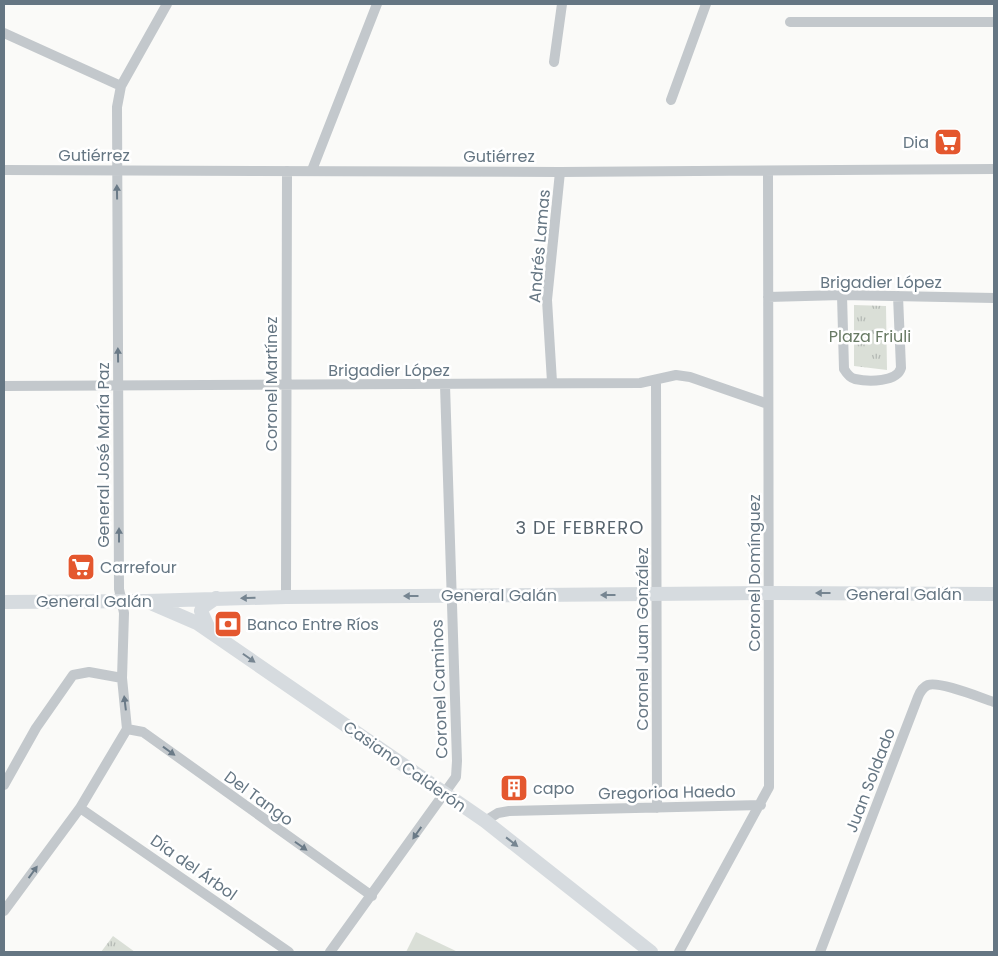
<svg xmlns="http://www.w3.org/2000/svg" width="998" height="956" font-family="Poppins,sans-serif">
  <defs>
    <pattern id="grass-tufts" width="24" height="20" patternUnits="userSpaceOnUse" patternTransform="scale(1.25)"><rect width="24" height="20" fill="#dadfd7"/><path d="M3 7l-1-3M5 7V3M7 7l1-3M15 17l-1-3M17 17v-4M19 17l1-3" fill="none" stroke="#b4b9b4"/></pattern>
  </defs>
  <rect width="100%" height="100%" fill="#fafaf8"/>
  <!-- grass -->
  <path fill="url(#grass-tufts)" d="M854 305 886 306 887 370 854 366Z
    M113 936 135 952H101Z"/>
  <!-- pitch -->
  <path fill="#dadfd7" d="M416 932 458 952H406Z"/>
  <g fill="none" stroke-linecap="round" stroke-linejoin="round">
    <!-- street -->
    <path stroke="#c3c8cc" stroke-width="10" d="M790 22H994
      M4 33 121 86
      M554 62 562 4
      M671 100 706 4
      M4 170 560 172 994 169
      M312 170 377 4
      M842 295 844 369C847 374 850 378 855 379 869 382 897 382 901 368L898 296
      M768 297 842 295 994 298
      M656 381 657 808
      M552 382 547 300 560 172
      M4 386 640 383 676 375 690 377 768 404
      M286 597 287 171
      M127 729 143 732 372 896
      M4 785 36 728 73 675 89 672 122 678
      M80 808 289 952
      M485 821 498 813 509 811 761 805
      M4 911 80 808 127 729 122 678 124 613 119 589 117 107 121 86 167 4
      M330 952 456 777 457 761 445 385
      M679 952 769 787 768 171
      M820 952 918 697C920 692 923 687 928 685 940 681 981 698 994 702"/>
    <!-- secondary -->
    <path stroke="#d6dbdf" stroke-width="14" d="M4 602 146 601 286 597 769 593 994 594
      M153 604 197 623 485 821 651 952
      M210 631 201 611 203 607 216 598"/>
  </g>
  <!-- one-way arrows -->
  <defs><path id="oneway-solid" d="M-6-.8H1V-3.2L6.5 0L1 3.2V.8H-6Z" transform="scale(1.25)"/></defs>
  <g fill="#6a7a87">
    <use href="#oneway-solid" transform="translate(117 192) rotate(-91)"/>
    <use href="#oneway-solid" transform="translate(118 355) rotate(-91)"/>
    <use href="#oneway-solid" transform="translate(119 535) rotate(-90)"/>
    <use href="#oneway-solid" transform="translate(125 703) rotate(-97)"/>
    <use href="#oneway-solid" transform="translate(169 751) rotate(36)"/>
    <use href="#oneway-solid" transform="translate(417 833) rotate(125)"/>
    <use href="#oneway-solid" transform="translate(301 846) rotate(35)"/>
    <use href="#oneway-solid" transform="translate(33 872) rotate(-54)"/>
  </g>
  <g fill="#768591">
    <use href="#oneway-solid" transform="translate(823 593) rotate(-180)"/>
    <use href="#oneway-solid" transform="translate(608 595) rotate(180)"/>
    <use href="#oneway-solid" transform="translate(411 596) rotate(180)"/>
    <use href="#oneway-solid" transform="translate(248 598) rotate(179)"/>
    <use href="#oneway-solid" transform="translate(249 658) rotate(35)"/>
    <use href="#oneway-solid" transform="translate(512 842) rotate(38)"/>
  </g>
  <!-- icons -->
  <defs>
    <symbol id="supermarket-square" viewBox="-11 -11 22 22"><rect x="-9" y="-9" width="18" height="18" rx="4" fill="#e4572e" stroke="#fff"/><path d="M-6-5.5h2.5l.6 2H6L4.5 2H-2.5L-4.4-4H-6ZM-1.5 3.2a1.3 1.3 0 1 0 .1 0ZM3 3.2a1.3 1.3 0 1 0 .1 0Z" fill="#fff"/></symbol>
    <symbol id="bank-square" viewBox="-11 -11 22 22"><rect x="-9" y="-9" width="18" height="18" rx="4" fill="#e4572e" stroke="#fff"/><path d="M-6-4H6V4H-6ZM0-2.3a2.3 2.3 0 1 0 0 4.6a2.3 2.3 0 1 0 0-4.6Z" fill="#fff"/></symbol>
    <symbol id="building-square" viewBox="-11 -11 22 22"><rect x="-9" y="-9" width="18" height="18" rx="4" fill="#e4572e" stroke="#fff"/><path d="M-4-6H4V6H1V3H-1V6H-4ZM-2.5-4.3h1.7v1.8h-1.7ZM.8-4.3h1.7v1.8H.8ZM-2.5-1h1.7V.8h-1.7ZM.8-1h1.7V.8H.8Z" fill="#fff"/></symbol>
  </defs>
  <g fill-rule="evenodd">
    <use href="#supermarket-square" x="932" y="126" width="32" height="32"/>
    <use href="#supermarket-square" x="65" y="551" width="32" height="32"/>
    <use href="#bank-square" x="212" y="608" width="32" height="32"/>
    <use href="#building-square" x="498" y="772" width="32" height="32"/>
  </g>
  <g text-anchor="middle" stroke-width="5" stroke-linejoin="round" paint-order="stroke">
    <!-- poi labels -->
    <g font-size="16" fill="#657683" stroke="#fff" text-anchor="start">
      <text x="929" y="148" text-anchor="end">Dia</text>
      <text x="100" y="573">Carrefour</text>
      <text x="247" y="630">Banco Entre Ríos</text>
      <text x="533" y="794">capo</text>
    </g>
    <!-- street labels -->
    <g font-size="16" fill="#657683" stroke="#fff">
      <text x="94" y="161">Gutiérrez</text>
      <text x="499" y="162">Gutiérrez</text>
      <text transform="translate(539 246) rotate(-85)" y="6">Andrés Lamas</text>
      <text x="881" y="288">Brigadier López</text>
      <text x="389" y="376">Brigadier López</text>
      <text transform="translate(271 384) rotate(-90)" y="6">Coronel Martínez</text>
      <text transform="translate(103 455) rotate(-90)" y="6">General José María Paz</text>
      <text transform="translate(754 573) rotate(-90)" y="6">Coronel Domínguez</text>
      <text x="904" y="600">General Galán</text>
      <text x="499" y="601">General Galán</text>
      <text x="94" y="607">General Galán</text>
      <text transform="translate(642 639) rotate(-90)" y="6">Coronel Juan González</text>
      <text transform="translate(439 689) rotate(-92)" y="6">Coronel Caminos</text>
      <text transform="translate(405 766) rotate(35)" y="6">Casiano Calderón</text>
      <text transform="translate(870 780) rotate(-69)" y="6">Juan Soldado</text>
      <text transform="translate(667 792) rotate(-1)" y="6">Gregorioa Haedo</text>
      <text transform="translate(259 798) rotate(36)" y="6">Del Tango</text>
      <text transform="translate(194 867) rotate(35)" y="6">Día del Árbol</text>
    </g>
    <!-- park labels -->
    <g font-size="16" fill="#687a64" stroke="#fff">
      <text x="870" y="342">Plaza Friuli</text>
    </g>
    <!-- neighbourhood labels -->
    <g font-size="18" letter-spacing="1" fill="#57646e" stroke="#fff">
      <text x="580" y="534">3 DE FEBRERO</text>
    </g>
  </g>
  <!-- border -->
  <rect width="998" height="956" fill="none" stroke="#657683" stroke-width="10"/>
</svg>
